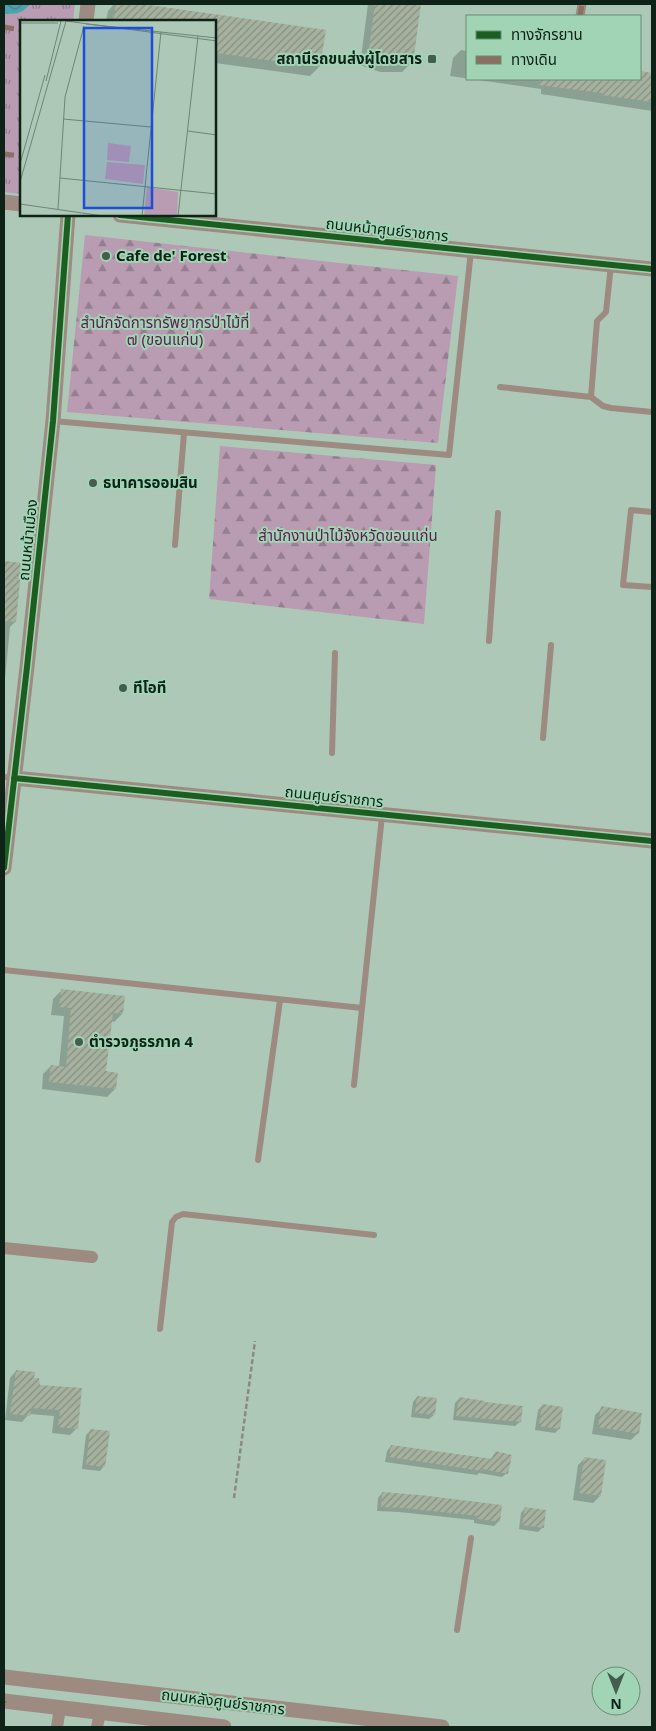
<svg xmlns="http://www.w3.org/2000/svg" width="656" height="1731" font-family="'Noto Sans','Noto Sans Thai',sans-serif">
  <defs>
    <pattern id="forest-firs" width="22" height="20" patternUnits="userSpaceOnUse" patternTransform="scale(1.25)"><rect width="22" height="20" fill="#b99bb2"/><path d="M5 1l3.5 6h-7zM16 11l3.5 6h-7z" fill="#957e90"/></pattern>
    <pattern id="park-tufts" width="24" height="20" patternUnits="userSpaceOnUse" patternTransform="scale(1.25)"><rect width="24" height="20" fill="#b99bb2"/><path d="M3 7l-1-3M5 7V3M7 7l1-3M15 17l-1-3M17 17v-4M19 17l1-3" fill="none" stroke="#957e90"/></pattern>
    <pattern id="water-waves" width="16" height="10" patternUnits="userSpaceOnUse" patternTransform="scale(1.25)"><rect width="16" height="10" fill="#4ca3af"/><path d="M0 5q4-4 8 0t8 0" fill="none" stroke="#3e848d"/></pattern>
    <pattern id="building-hatch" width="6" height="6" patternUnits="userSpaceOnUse" patternTransform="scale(1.25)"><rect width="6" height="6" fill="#a7b19f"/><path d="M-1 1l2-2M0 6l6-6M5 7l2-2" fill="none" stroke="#869081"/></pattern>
  </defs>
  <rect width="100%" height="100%" fill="#adc8b7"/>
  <!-- forest -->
  <path fill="url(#forest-firs)" d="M85 235 458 276 438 443 67 412Z
    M220 446 436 465 424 624 209 599Z"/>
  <!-- park -->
  <path fill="url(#park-tufts)" d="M30 4H75L73 21H21V194L4 192V14C14 14 24 13 30 4Z"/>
  <!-- water -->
  <path fill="url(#water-waves)" d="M4 4H30C23 14 15 14 4 14Z"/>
  <!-- shadow -->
  <path fill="#0003" d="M114 4H133L325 31 319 67 310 76 215 63V21H106L108 11Z
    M368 4H420L411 63 402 72H380L360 65Z
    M461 50 467 51V79H640V72L652 74V111L541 94V89L450 76 453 58Z
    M5 562 15 622 10 627 4 689V564Z
    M61 991 122 1014 114 1022 111 1021 105 1072 115 1089 107 1097 42 1089 43 1074 51 1066 59 1067 64 1016 51 1015 53 999Z
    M16 1371 33 1379 77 1428 70 1435 52 1433 54 1416 29 1414 22 1422 5 1420 10 1378Z
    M417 1397 434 1415 429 1419 411 1417 413 1402Z
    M459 1399 520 1422 515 1426 453 1420 455 1403Z
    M542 1406 559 1429 555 1433 535 1430 538 1410Z
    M602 1408 638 1433 631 1440 592 1434 595 1415Z
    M91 1430 104 1466 100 1471 82 1469 86 1435Z
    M391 1446 490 1460 495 1453 507 1473 502 1477 479 1473 477 1475 385 1462 387 1451Z
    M584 1459 600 1496 593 1503 573 1500 578 1465Z
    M382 1493 420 1496 499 1521 494 1526 474 1523V1520L399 1512 377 1511 378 1498Z
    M525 1508 543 1527 538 1532 519 1529 521 1513Z"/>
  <!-- building -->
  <path fill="url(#building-hatch)" d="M116 4H142L326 30 320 67 215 53V21H113Z
    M375 4H421L413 63 390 64 368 56Z
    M640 71 652 73V102L602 95V93L539 85V79H640Z
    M5 561 22 563 16 622 4 621Z
    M61 989 125 996 123 1014 113 1013 106 1071 118 1073 116 1089 49 1082 51 1065 66 1067 71 1008 59 1007Z
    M16 1370 35 1372 34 1378H39L40 1385 82 1388 78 1429 58 1427 60 1410 31 1408 30 1416 10 1414Z
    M417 1396 437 1398 435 1415 415 1413Z
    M459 1397 485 1401V1402L523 1406 521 1422 456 1416Z
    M542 1404 563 1407 560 1429 539 1426Z
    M601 1406 642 1413 639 1434 598 1427Z
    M90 1429 110 1431 105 1467 86 1465Z
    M391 1445 493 1459 495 1451 512 1455 508 1474 482 1469V1471L389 1457Z
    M584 1457 606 1460 601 1496 579 1493Z
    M382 1492 420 1495 502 1505 500 1522 478 1519V1516L404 1508 381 1507Z
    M525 1507 546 1510 544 1528 522 1525Z"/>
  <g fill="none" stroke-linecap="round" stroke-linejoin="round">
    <!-- path -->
    <path stroke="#8e8980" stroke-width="2.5" stroke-dasharray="5 2.5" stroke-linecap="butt" d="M234 1498 255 1341"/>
    <!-- service -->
    <path stroke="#9d8b81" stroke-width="6" d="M611 265 606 312 597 321 591 397 603 406 611 408 652 412
      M500 387 591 397
      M53 421 449 455 471 251
      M652 512 631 510 623 585 652 587
      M175 545 184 433
      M489 641 498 513
      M543 738 551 645
      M332 753 335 653
      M4 777 14 778
      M4 970 362 1008
      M354 1085 382 816
      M258 1160 280 1000
      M160 1329 172 1222 176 1217 183 1214 374 1235
      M457 1630 471 1538"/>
    <!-- pedestrian -->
    <path stroke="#9d8b81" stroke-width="9" d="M580 16 582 4"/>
    <!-- minor -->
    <path stroke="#9d8b81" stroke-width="12" d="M4 1248 92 1257
      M57 1727 60 1708
      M97 1727 100 1713"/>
    <!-- tertiary -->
    <path stroke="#9d8b81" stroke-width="15" d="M86 21 88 4
      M4 202 21 204
      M120 215 652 269
      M14 778 652 841
      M4 868 27 667 53 421 68 215
      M4 1677 442 1727
      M4 1701 224 1727"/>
    <!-- quiet -->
    <path stroke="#8d6e63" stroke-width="5" stroke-dasharray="10 5" stroke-linecap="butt" d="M580 16 582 4
      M4 27 21 30
      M4 154 21 156
      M4 1703V1701"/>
    <defs>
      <path id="cycleway" d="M120 215 652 269
        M14 778 652 841
        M4 868 27 667 53 421 68 215"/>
    </defs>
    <!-- cycleway casing -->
    <use href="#cycleway" stroke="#a1d4b4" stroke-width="9"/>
    <!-- cycleway -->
    <use href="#cycleway" stroke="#1b5e20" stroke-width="6"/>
  </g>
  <!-- markers -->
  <g fill="#465c4f" stroke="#a1d4b4" stroke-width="2">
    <rect x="427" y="54" width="10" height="10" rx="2.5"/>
    <circle cx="106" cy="256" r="5"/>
    <circle cx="93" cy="483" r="5"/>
    <circle cx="123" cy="688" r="5"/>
    <circle cx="79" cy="1042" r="5"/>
  </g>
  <g text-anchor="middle" stroke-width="4" stroke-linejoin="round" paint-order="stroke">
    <!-- poi labels -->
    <g font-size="15" font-weight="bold" fill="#0e2217" stroke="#a1d4b4" text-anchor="start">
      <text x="422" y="64" text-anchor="end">สถานีรถขนส่งผู้โดยสาร</text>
      <text x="116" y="261">Cafe de' Forest</text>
      <text x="103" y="488">ธนาคารออมสิน</text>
      <text x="133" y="693">ทีโอที</text>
      <text x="89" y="1047">ตำรวจภูธรภาค 4</text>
    </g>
    <!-- street labels -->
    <g font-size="15" fill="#0e2217" stroke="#a1d4b4">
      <text transform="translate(387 230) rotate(6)" y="5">ถนนหน้าศูนย์ราชการ</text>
      <text transform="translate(28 540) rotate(-84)" y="5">ถนนหน้าเมือง</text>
      <text transform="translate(334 797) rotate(6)" y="5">ถนนศูนย์ราชการ</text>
      <text transform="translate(223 1702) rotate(7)" y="5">ถนนหลังศูนย์ราชการ</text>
    </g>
    <!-- park labels -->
    <g font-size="15" fill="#5f1b51" stroke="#a1d4b4">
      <text x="165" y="328">สำนักจัดการทรัพยากรป่าไม้ที่<tspan x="165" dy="17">๗ (ขอนแก่น)</tspan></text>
      <text x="348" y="541">สำนักงานป่าไม้จังหวัดขอนแก่น</text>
    </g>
  </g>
  <!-- overview -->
  <g transform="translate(20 20)">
    <rect width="196" height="196" fill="#adc8b7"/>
    <path d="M88 123 111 126 109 142 87 140ZM87 142 125 145 123 164 85 159Z" fill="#b99bb2"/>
    <path d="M127 167 158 172 157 196H124Z" fill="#b99bb2"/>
    <path fill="none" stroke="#6d8677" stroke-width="1" d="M46 1 197 21M0 3H38M66 4 197 18M26 61 41 1M43 99 131 107M168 111 197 115M0 144 25 55M40 158 197 174M0 162 46 1M0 184 83 196M38 189 45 77 64 6M122 196 141 12M158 196 178 16"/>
    <path fill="#1d4ed8" fill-opacity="0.15" stroke="#1d4ed8" stroke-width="2.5" d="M64 8H132V188H64Z"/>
    <rect width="196" height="196" fill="none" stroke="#0e2217" stroke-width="2.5"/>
  </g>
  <!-- border -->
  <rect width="656" height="1731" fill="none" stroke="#0e2217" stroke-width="10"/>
  <!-- legend -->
  <rect x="466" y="15" width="175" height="65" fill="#a1d4b4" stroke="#668d75"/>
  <rect x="476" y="31" width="25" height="8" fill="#1b5e20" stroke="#668d75"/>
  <text x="511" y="40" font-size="15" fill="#0e2217">ทางจักรยาน</text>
  <rect x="476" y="56" width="25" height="8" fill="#8d6e63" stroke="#668d75"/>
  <text x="511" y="65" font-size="15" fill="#0e2217">ทางเดิน</text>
  <!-- north arrow -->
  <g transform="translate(616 1691) rotate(180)"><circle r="24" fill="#a1d4b4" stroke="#668d75"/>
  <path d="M0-4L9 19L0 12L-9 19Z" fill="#465c4f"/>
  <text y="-8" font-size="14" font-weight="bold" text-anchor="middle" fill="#0e2217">N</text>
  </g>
</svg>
